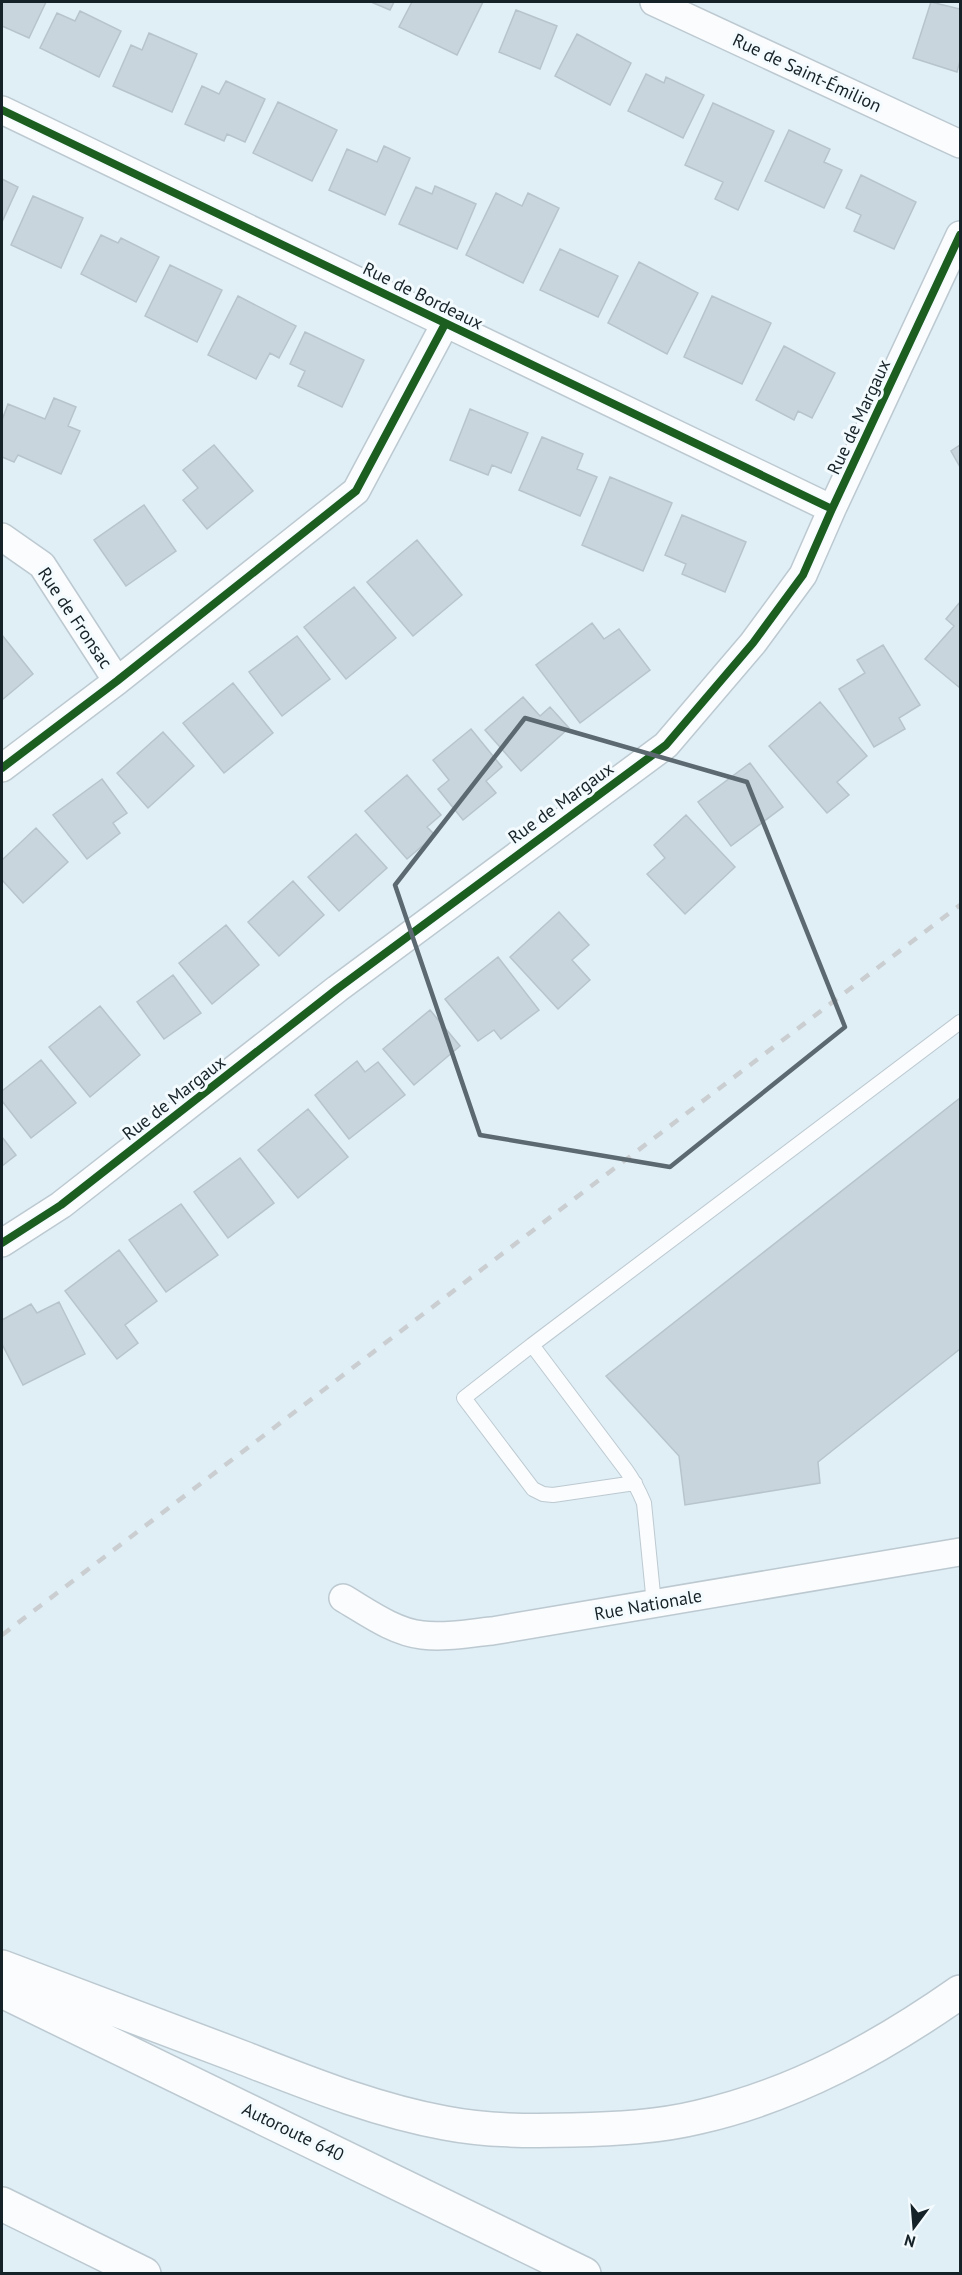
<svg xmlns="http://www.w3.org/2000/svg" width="962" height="2275" font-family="'PT Sans',sans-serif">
  <rect width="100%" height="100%" fill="#e0eef6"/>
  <!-- building -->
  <path fill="#c8d5dc" stroke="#b7c4cb" stroke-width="1.5" d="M2 2H46L29 38 2 26Z
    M371 2H394L390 10Z
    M412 2H483L457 55 399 27Z
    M931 2 960 9V61L957 72 913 58Z
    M516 10 557 26 540 69 499 52Z
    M80 11 121 31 99 77 40 48 57 13 75 21Z
    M149 33 197 54 172 112 113 86 131 45 142 50Z
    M577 34 631 63 610 105 555 76Z
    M646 74 664 83 666 77 704 95 683 138 628 111Z
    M226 81 265 99 245 142 227 134 224 141 185 124 202 86 219 94Z
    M278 102 337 130 312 181 253 153Z
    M713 103 774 131 738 210 715 199 723 182 685 165Z
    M789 130 830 149 824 162 842 170 824 208 765 181Z
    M384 146 410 158 385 215 329 190 347 149 377 162Z
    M861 175 916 202 894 249 854 231 861 215 846 208Z
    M2 179 18 187 2 222Z
    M435 186 476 204 457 249 399 224 416 187 432 194Z
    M496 193 522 206 528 193 559 208 523 283 466 255Z
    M33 196 83 218 61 268 11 245Z
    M101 235 118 243 121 238 159 257 136 302 81 274Z
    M560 249 618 276 598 317 540 290Z
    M639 262 698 293 667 354 608 323Z
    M170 265 222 290 197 342 145 316Z
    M238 296 296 326 279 358 270 353 256 379 208 355Z
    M712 296 771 323 742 384 684 357Z
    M305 332 364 360 342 407 298 386 305 371 290 364Z
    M784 346 835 373 812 418 798 411 794 420 756 400Z
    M54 398 76 407 68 426 80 431 61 474 18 455 14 462 2 457V420L8 404 45 419Z
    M470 409 528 433 511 473 492 465 488 475 450 460Z
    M542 437 583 454 577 469 597 477 580 516 519 490Z
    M214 445 253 491 207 529 183 500 198 488 183 470Z
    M960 445V467L951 451Z
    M610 477 672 503 643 571 582 545Z
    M144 505 176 551 126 586 94 540Z
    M682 515 746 542 725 592 682 574 686 564 665 555Z
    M417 540 462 595 413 636 367 582Z
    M354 587 396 638 346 679 304 627Z
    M960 602V688L925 659 954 626 946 619Z
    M592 623 604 639 619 629 650 670 580 723 536 665Z
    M2 635 33 674 2 700Z
    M297 636 330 679 282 716 249 672Z
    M883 645 920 705 899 718 905 729 874 747 839 689 865 673 857 660Z
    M233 683 273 733 224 773 183 723Z
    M523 697 540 716 550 707 569 728 521 771 485 730Z
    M820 702 867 756 837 782 849 795 827 813 769 746Z
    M471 729 502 767 486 781 496 793 463 820 438 789 449 780 433 760Z
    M163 732 194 766 148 808 117 773Z
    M750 763 783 807 731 846 698 802Z
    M407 775 441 815 427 827 435 835 407 859 365 811Z
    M102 779 127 813 113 823 120 833 87 859 53 815Z
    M686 815 735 867 685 914 647 874 665 858 654 845Z
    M36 828 68 862 23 903 2 880V860Z
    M356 834 387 868 339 911 308 877Z
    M293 881 324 915 279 956 248 922Z
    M559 912 589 945 572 960 590 980 558 1009 510 957Z
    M226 925 259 965 212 1004 179 963Z
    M498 957 539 1010 501 1039 494 1030 478 1041 445 999Z
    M173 975 201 1013 164 1039 137 1002Z
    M100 1006 140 1055 90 1097 49 1047Z
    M430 1010 460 1046 414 1085 383 1049Z
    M41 1060 76 1103 31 1138 2 1101V1091Z
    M357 1061 365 1072 378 1062 405 1095 349 1139 315 1095Z
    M960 1098V1349L818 1462 820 1483 685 1505 679 1456 606 1376Z
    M308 1109 348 1157 298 1198 258 1150Z
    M2 1137 16 1155 2 1166Z
    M240 1158 274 1203 228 1238 194 1192Z
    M181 1204 218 1255 166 1292 129 1240Z
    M119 1250 157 1301 125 1325 138 1343 117 1359 65 1291Z
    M59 1302 85 1354 23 1385 2 1344V1320L31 1304 37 1313Z"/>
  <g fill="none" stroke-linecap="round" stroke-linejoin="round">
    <defs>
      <path id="lane" d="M532 1345 960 1022
        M635 1483 553 1495 543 1494 533 1489 464 1398 532 1345 626 1470C634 1481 639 1491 644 1503L654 1604"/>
      <path id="street" d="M654 2 960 144
        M2 110 832 509
        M2 537 42 565 117 681
        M2 768 117 681 356 491 445 324
        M2 1243 61 1205 337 989 666 745 753 643 803 575 832 509 960 235
        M343 1598C367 1612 394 1632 422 1635 446 1638 469 1633 492 1631L960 1552"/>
      <path id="highway" d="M2 1967C81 1997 161 2027 241 2057 308 2083 374 2110 445 2123 486 2131 530 2131 572 2130 615 2129 658 2127 699 2117 795 2095 880 2048 960 1992
        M2 1991 584 2274
        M2 2204 144 2274"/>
    </defs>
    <!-- lane casing -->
    <use href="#lane" stroke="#bcc9d0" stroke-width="16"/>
    <!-- street casing -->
    <use href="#street" stroke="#bcc9d0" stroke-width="30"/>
    <!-- highway casing -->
    <use href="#highway" stroke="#bcc9d0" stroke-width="36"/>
    <!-- lane -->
    <use href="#lane" stroke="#fafcfe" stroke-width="14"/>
    <!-- street -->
    <use href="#street" stroke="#fafcfe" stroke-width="27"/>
    <!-- highway -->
    <use href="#highway" stroke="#fafcfe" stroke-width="33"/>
    <!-- rail -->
    <path stroke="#caced0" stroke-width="4.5" stroke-dasharray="10 10" stroke-linecap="butt" d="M2 1635 960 905"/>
    <defs>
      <path id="cycleway" d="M2 110 832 509
        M2 768 117 681 356 491 445 324
        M2 1243 61 1205 337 989 666 745 753 643 803 575 832 509 960 235"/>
    </defs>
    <!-- cycleway casing -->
    <use href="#cycleway" stroke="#f4fbfe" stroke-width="11"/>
    <!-- cycleway -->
    <use href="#cycleway" stroke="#1b5e20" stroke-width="8"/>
  </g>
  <!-- marked area -->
  <path fill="none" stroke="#5c6970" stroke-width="4.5" stroke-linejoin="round" d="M525 718 747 782 845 1027 670 1167 480 1135 395 885Z"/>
  <g text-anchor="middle" stroke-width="6" stroke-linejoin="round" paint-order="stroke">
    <!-- street labels -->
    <g font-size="18" fill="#152228" stroke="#f4fbfe">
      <text transform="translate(807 73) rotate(25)" y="6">Rue de Saint-Émilion</text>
      <text transform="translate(423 296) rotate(26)" y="6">Rue de Bordeaux</text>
      <text transform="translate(859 417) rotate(-65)" y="6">Rue de Margaux</text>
      <text transform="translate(75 618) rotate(56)" y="6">Rue de Fronsac</text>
      <text transform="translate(561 803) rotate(-36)" y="6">Rue de Margaux</text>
      <text transform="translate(174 1098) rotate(-38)" y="6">Rue de Margaux</text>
      <text transform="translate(648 1605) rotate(-10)" y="6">Rue Nationale</text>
      <text transform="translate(293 2132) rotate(26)" y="6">Autoroute 640</text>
    </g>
  </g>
  <!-- border -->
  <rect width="962" height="2275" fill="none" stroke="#152228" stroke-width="6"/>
  <!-- north arrow -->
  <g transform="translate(914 2227) rotate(196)" stroke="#f4fbfe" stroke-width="4.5" paint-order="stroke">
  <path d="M0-4.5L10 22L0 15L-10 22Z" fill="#152228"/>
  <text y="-9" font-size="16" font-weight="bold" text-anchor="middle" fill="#152228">N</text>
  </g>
</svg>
